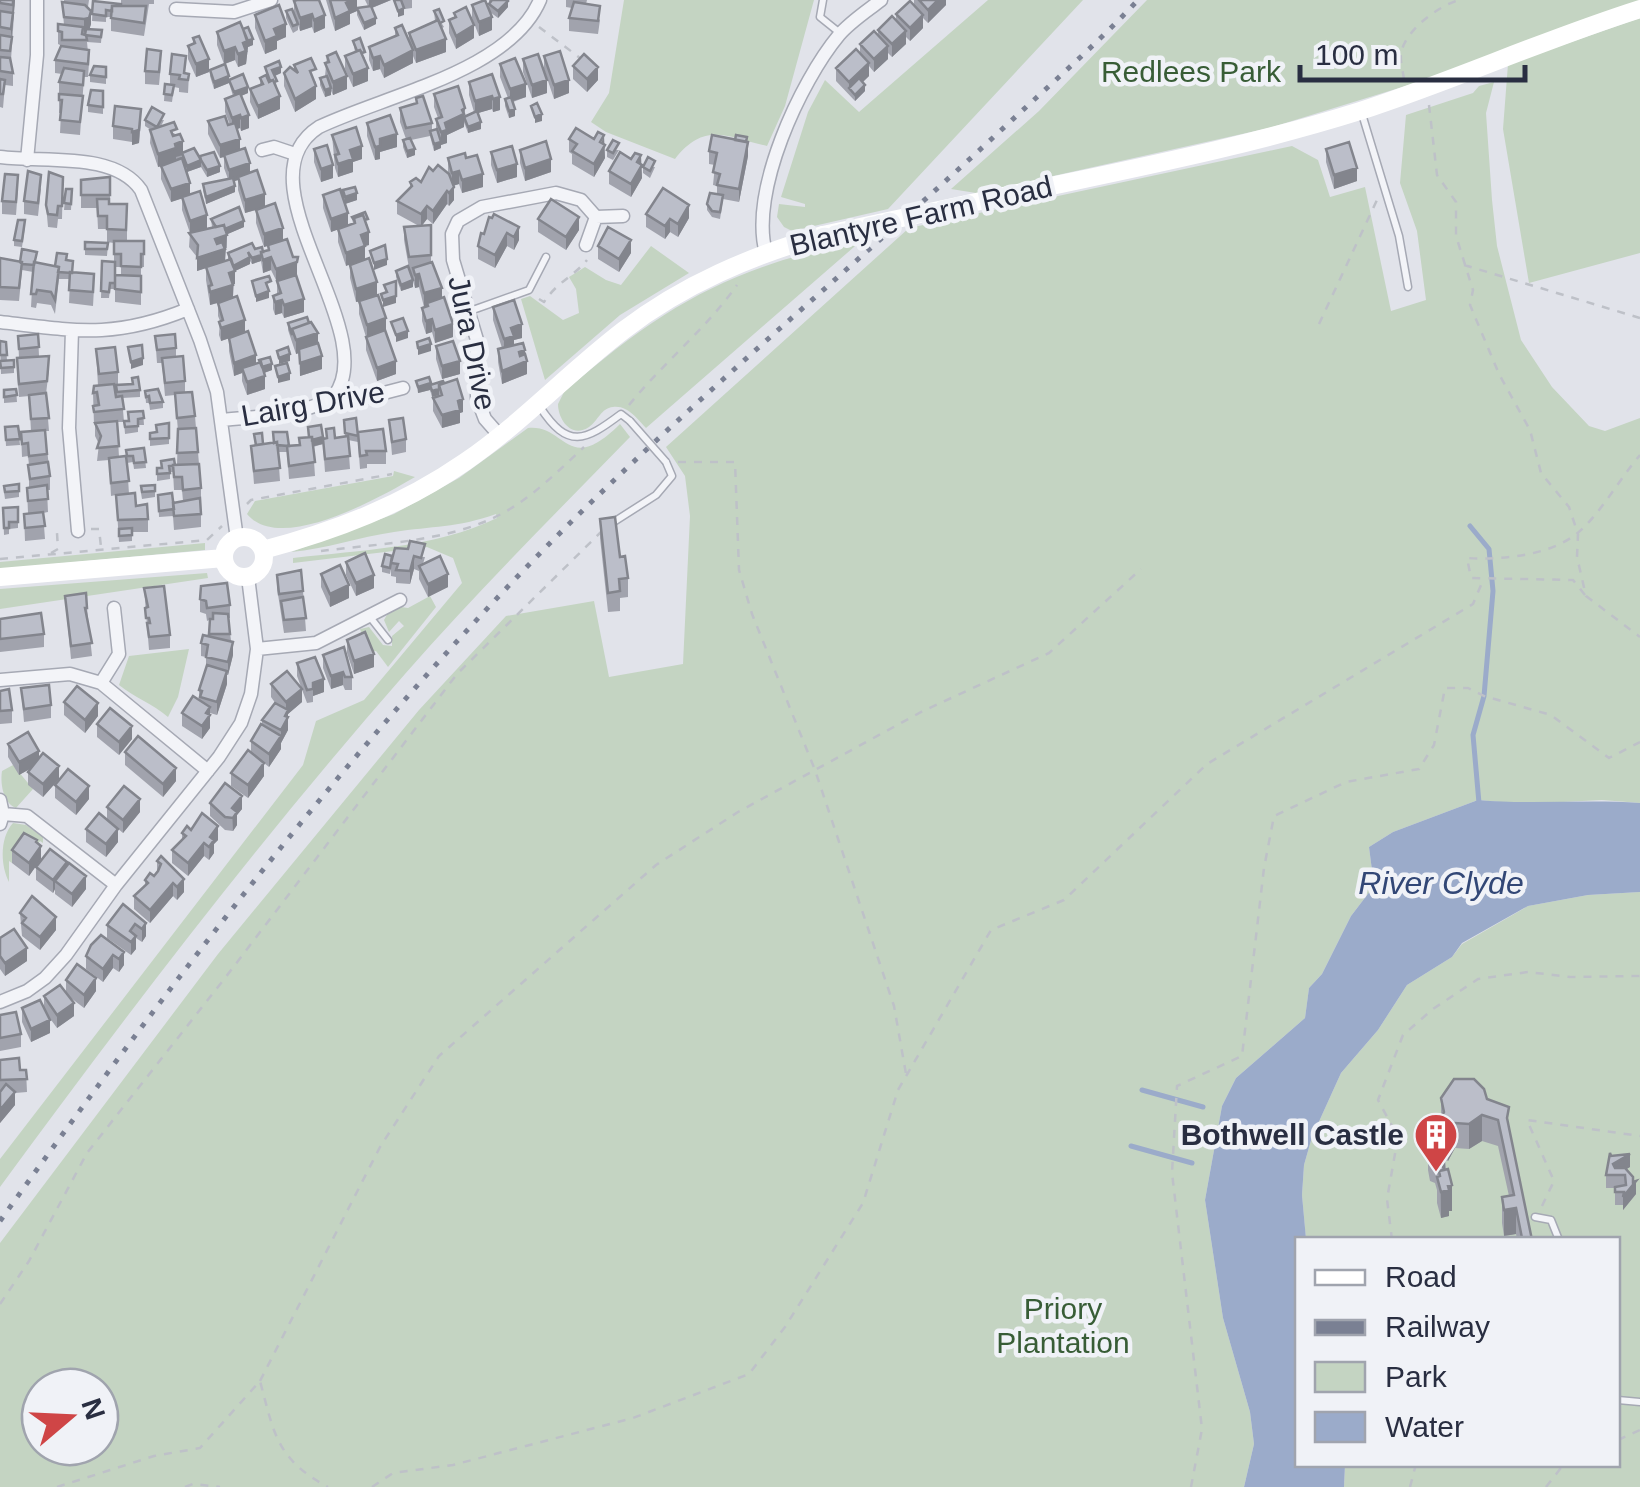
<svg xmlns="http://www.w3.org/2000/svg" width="1640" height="1487" font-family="Helvetica,sans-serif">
  <rect width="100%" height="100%" fill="#e1e3ea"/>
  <!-- green -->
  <path fill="#c4d4c2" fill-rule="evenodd" d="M624 0H814L785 106 767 146C726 137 705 121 675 159L606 132 591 122 609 93Z
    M988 0H1083L888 209 792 231 784 227 777 217 779 204 805 207V204L781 197 808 112 825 80 859 112Z
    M1147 0H1640L1425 80 1269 128 976 193 951 189 1039 111Z
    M1640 18V253L1529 283 1503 129 1508 64Z
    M1494 82 1486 113 1492 200 1497 246 1521 340 1552 387 1589 426 1605 431 1640 418V803L1602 800 1522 804 1478 800 1393 832 1369 847 1374 886 1351 916 1322 974 1309 988 1305 1018 1236 1078 1222 1106 1205 1200 1223 1318 1250 1412 1254 1444 1244 1487H0V1243L218 954 419 710 506 616 594 601 609 677 683 664 690 516 685 476 666 447 909 228 1292 146 1318 160 1330 197 1365 187 1391 311 1426 300 1417 231 1400 183 1406 115 1473 93 1479 86ZM40 1387H100V1447H40Z
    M862 240 646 428C637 419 628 405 613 407 601 408 598 421 589 427 571 439 558 419 558 404L564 392C666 304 729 268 862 240Z
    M651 246 689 273 620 315 545 380 521 299 530 296 563 320 579 313 576 289 569 277 585 267 606 280 621 285Z
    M620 424 630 437C554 515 477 592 405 674 261 838 129 1011 0 1187V1159L303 765 316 721 364 700 462 583 453 558 427 547 293 563V558C361 550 435 548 497 518L496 514C457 528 432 526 394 532 359 537 326 549 291 552L394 514 459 478 528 428C566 424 567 477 620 424Z
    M394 471 415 477C379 498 280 554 247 514L255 501 393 476Z
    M205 543V550L0 569V562Z
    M207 573 208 578 0 609V589Z
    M430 596 436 607 388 667 376 651 368 652 360 629 369 627 383 645 392 646V636L404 626 399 621 389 632 384 620 388 613 401 607 408 608Z
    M189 649 178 697 168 717C152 703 135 698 119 685L129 656Z
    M13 765 33 789 16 808C3 803 0 783 2 771Z
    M13 823 26 825 43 837V843L40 841 34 850 24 847 12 863 9 861V882C0 865 0 837 13 823Z
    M1640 892V1487H1344L1345 1465 1618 1464V1240H1306L1302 1195 1304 1165 1312 1137 1341 1073 1378 1030 1407 985 1452 957 1462 944 1528 906 1588 895Z"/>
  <!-- water -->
  <path fill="#9babca" d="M1478 800C1532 805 1586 799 1640 803V892L1588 895 1528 906 1462 943 1452 957 1407 985 1378 1030 1341 1073 1312 1137 1304 1165 1302 1195 1306 1239 1298 1240V1464L1345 1465 1344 1487H1244L1254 1444 1250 1412 1223 1318 1205 1200 1222 1106 1236 1078 1305 1018 1309 988 1322 974 1351 916 1374 886 1369 847 1393 832Z"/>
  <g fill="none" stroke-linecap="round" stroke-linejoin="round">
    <!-- stream -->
    <path stroke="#9babca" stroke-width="5" d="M1470 526 1489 549 1493 591 1484 696 1473 735 1479 803
      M1142 1090 1203 1107
      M1131 1146 1192 1163"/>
    <defs>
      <path id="service" d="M823 0 820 17 840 33
        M1362 114 1399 236 1408 287
        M470 311 529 290 546 257
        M540 407C568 450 585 441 621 414L630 421
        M609 525 656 495 672 476 666 462
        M370 617 388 640
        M1535 1217 1551 1220 1559 1240
        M1618 1400 1640 1402"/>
      <path id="minor" d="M176 9 234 12 271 0
        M262 150 274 147 295 154
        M0 157C44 163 114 151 141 190L200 340 217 392 237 539
        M27 160 37 55V0
        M586 245 596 217 623 216
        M766 253C749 192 800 82 839 35 850 22 867 11 881 0
        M0 322C76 331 115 339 188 309
        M72 330 69 428 78 531
        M334 396C384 332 235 181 319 127 386 95 510 71 540 0
        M223 420C259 416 303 417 334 396L353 401 403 388
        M500 436 485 419 477 398V340L453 260 452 234 458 221 482 207 556 193 581 200 596 217
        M257 649 316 643 400 600
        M0 680 70 674 101 683 208 771
        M101 683 119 654 114 608
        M0 800 3 814 0 824
        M3 814 27 816 116 885
        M0 1002 27 991 45 978 66 955 116 885 219 757 241 723 251 694 257 649 248 577"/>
    </defs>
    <!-- service casing -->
    <use href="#service" stroke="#a6a9b4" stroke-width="9"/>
    <!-- minor casing -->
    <use href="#minor" stroke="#a6a9b4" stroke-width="15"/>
    <!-- path -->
    <path stroke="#bec1c8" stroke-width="2.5" stroke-dasharray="8 8" stroke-linecap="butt" d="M539 27 580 58
      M1404 79C1403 72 1400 61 1401 54 1404 31 1438 6 1459 0
      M1429 105 1437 175 1456 202V236L1473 290 1470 305 1499 374 1530 430 1541 473 1569 507 1578 534 1577 557 1586 596 1640 637
      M1464 265 1640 318
      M539 299 544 302C558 281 572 278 587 260
      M1319 324 1377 200
      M629 405C663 363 706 329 737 285
      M678 462H735L739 570 752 614 815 770 894 1006 906 1074
      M247 504 251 500 392 474
      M91 529H99L101 547
      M321 551C376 544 440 542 491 519 527 503 556 473 584 447
      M51 553 58 549 57 533 63 532
      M0 559 207 540 222 526
      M1585 595 1573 580 1471 578 1467 558C1501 560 1547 556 1575 535 1598 518 1620 478 1640 455
      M1542 1206 1554 1181 1527 1120 1640 1136
      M1392 1240 1387 1199 1398 1137 1378 1100 1403 1035 1433 1009 1478 979 1528 972 1570 977 1640 976
      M0 1304 29 1261 87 1153 225 978 457 674 602 531
      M260 1381 380 1147 439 1056 656 865 738 812 923 711 1049 653 1141 569
      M1618 1440 1640 1430
      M57 1487 154 1456 200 1448 260 1381C274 1433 276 1459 328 1487
      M185 1487 193 1484 220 1487
      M372 1487 393 1473 453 1465 633 1418 749 1374 785 1327 863 1203 898 1090 991 930 1064 900 1207 764 1473 604 1484 578
      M1191 1487 1202 1429 1172 1173 1177 1086 1242 1056 1264 868 1274 816 1346 782 1419 769 1434 745 1445 688H1468L1484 696 1551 715 1609 758 1640 742
      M1410 1487 1416 1464
      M1546 1487 1564 1464"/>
    <!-- service -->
    <use href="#service" stroke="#f3f4f8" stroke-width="6"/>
    <!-- minor -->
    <use href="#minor" stroke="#f3f4f8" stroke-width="12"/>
    <!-- secondary -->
    <path stroke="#fff" stroke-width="18" d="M990 199C1114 172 1239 149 1360 111 1455 80 1545 39 1640 9
      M224 557a20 20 0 1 1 40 0a20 20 0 1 1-40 0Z
      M263 550C335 531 403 505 465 462 522 423 569 372 624 330 684 284 751 256 823 235
      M0 577 224 558"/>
    <!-- rail -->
    <path stroke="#7a8093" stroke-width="5" stroke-dasharray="5 10" stroke-linecap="butt" d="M0 1221C168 986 348 748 551 542 693 399 850 270 998 133 1045 89 1094 47 1138 0"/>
    <defs>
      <path id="service-bridge" d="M630 421 666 462"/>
    </defs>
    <!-- service-bridge casing -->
    <use href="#service-bridge" stroke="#a6a9b4" stroke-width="9" stroke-linecap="butt"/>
    <!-- service-bridge -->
    <use href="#service-bridge" stroke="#f3f4f8" stroke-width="6"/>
    <!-- secondary-bridge -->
    <path stroke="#fff" stroke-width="18" d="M823 235 990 199"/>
  </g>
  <!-- wall -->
  <path fill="#a1a3ad" d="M0 0H15L11 60 13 73V86L5 85 3 108 0 107Z
    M64 0H89L88 7 91 24 89 29 102 30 101 43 87 42 89 63 88 77H84L80 135 60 133 61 113H59V82L62 74 55 73V60L62 46 58 44V31L64 25 62 2H64Z
    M121 0H154V4H149L144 36 111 31V17H106V22L92 21 93 1 121 4Z
    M297 0 325 28 314 33 312 27 300 31 298 25V30L293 33 286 18V11L294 14V1Z
    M326 0H357V11L350 14V24L335 31Z
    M365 0H391L372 8 376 24 364 30 357 15V8L368 6Z
    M401 0H412V8L405 9Z
    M489 0H507L508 7 498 18 490 12 492 30 479 36 472 18V5L489 9Z
    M566 0H587L586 4 600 20 598 34 569 31V18L572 8 566 7Z
    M914 0H946V5L928 23 923 18V28L910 41 906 37V44L892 57 888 53V59L874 72 869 66V76L863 82 865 91 855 101 836 81V68L860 54V44L878 36V30L896 21V14L914 6Z
    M434 11 444 27 442 28 446 52 416 63 413 56V63L384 78 380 69 373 71 369 60V47L395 36V28L409 40V33L435 21Z
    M454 13 474 38 456 49 449 33V20L454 18Z
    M255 15 286 37 277 41V49L265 54 255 28Z
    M243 29 253 45 248 47 246 64 238 67 235 60 225 64 229 80 248 93 241 96 249 128 241 131 240 128 237 129 240 150 265 207 293 257H298L296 275 304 312 284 318 282 313 275 315 273 309V296L277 295V282L271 270 263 273 261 261 252 264 250 261V264L235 271 233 297 256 364 272 370 264 373 265 389 247 395 242 381V373L234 376 229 351V338L221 341 219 335 220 321 218 316V303L210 305 206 280V268L197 271V257L189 247 190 233 182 210V198L171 202 161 179V166L158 167 150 143 151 130 145 126V120H164L161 126 177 135 183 152 200 158 220 172 207 177 201 167 187 172 190 195 207 228 212 227 211 219 244 227 227 234V248L225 249V261L228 260V253L255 249 263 252 268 250V246L264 247 256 223V210L245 213 238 190V180L234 181 235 192 206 204 203 190V184L228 179 224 168V157L220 158 208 134V121L230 125 225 112V99L233 96 229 83 214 89 210 76V70L224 64 217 45V32Z
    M193 38 209 72 196 77 188 59V46L193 44Z
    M353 41 365 58 364 59 368 81 353 87 345 69V56L355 52Z
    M327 56 347 89 333 95 331 91V95L325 97 320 85V78L325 76Z
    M544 56 569 93 554 99 544 69Z
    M523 59 547 93 532 98 523 72Z
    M161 64 159 85 145 84V71Z
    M500 64 526 97 513 102 515 116 509 118 505 106V99L508 98 500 77Z
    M294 65 316 82V99L295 112 284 86V73L294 71Z
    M573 66 598 80 587 92 573 79Z
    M106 67V84L90 82V75Z
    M265 67 281 73 275 76 280 109 258 119 250 102V89L260 85V78L267 77Z
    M170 74H189L188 93 179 92V88L174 87 172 102 164 101 165 84H170Z
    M492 74 500 110 493 112 492 109 478 113 481 129 468 133 464 122V127L447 135V143L441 145V148L434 151 430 136 411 140 415 155 407 158 403 147V140L406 139 400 122V108L416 103V98L432 123V130L436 129V119L438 118 434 107V94L465 116 474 112 469 95V82Z
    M103 91V114L88 112V105Z
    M141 122 139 143 132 145V142L113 139V126Z
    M367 123 397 147 380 152V159L375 160 367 136Z
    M332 135 362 159 353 162V172L338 177 335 168Z
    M569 139 604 144 605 158 594 177 572 164V154L569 152Z
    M747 142 748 156 739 202 723 199 720 219 712 217 707 210V204L717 194V186L713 185 715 165 709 164V151Z
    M314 149 333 178 321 182 314 162Z
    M1326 149 1357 181 1334 189 1326 162Z
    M520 150 551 172 525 181 520 163Z
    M607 150H619L613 160 607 157Z
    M491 152 517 177 497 183 491 165Z
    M448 158H466L483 187 462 193 459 184 453 186 454 200 449 206 447 204 433 224 427 219 421 226 431 225V263L453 337 435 343 432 332 426 334 422 321V308L427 306 424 307 419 287 415 288 413 281V287L401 291 396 277V271L409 268 404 240V227L419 226 397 214V201L410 188V182H421L433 171 448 173Z
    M641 164 642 178 631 197 609 184V171Z
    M643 167H655L650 178 643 173Z
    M63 177 62 219H58L57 228 48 227 46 205Z
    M110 177V204H127V241H144V267H141V305L115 302V289L121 275V267H115V289H110L109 298H101L102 261 114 262V243L107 242V229H98L97 208H81V180Z
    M18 188 16 215 2 214V201Z
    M41 188 38 216 24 214V201Z
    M66 189H72L71 210H64Z
    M343 190 357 200 345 204 348 226 353 224 352 217 368 225 367 226 369 245 365 246 346 266 338 242V229L331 232 323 208V195L343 196Z
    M646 214 689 218 678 237 670 232 665 239 646 227Z
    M489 217 519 240 514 250 507 246 495 268 478 259V246L484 234Z
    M538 219 579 230 566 250 538 232Z
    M25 227 22 247 14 246V240Z
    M108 243 107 256 85 255V249Z
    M598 246 631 253 619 272 598 259Z
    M0 258 55 266 66 260 73 272 94 288 93 306 69 303 70 279H59L55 314 51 305 37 303 36 308 31 307 33 272 22 270 19 301 0 300Z
    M350 265 377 295 396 374 377 381 366 350V337L359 314V302H356L350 278Z
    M493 307 522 338 514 340V345L525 354 527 374 502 384 498 362V349L502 348 493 320Z
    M288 323 318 345 322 369 300 376 299 353 296 354 288 330Z
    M38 334 39 356 49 369 46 394 49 431H45L50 476V490H47L48 512 43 513 45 539 25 541 24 514 28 513 27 488 29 487V465L28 456 22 457 21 432 31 431 29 396 19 397 17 372V358H19L18 336Z
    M155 336 176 348V357L185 381V392L195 416 201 488V527L174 530 173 516 159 517 158 495 173 504 183 501 182 490H174L173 472H170V479L157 481V468L177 465 178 431 175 395 165 396 162 363H157Z
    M0 341 6 342 7 361 14 367V373L1 374Z
    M436 346 460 374 442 379 436 359Z
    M96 349 118 372V385H115L116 397V385L140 390V397L122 398 124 422H117L119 457 126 456V450L144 448 146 468 134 469 133 462 127 463 129 494 136 506 148 519V532H132V541L119 542 116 495 111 496 109 460 97 461 99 444 95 436V424L94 425 93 393 98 386Z
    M416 381 431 384 443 381 463 412 460 413V423L442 428 433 411V398L439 395 432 397 430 390 418 393Z
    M16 389 17 402 4 403V390Z
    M145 391 163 402V408L150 410 149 403H146Z
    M143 411 144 425H138V432L125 434 124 421H128Z
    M344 420 358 432 386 451V464H367V468L360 469 358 442 348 440 350 469 325 472 323 444 313 447 315 476 289 479 287 452H278L280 481 254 484 251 446 255 445 254 434 263 444 289 446 299 445V438L308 437V427L323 439H326V429L335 438 345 436Z
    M389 420 406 439V452L392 455Z
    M169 423V444L150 446V433L156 432Z
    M18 426 20 445 6 446 5 427Z
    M19 484V497L5 499 4 492Z
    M155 485V497L142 499 141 493Z
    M18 507V528L9 529V534L4 535 3 508Z
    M600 519 620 557 628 578V597L620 598V611L608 612 600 538Z
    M392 556 425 557 423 564 448 587 428 597 419 579V571L414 569 410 584 396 583V577L391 576V569L390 574 382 572V566Z
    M346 562 374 588 356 596 346 575Z
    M321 574 349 598 330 607 321 587Z
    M277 575 303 591 306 631 284 633 277 588Z
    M144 588 170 635V648L149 650Z
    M65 596 87 608 92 656 71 659Z
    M200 599 230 605V618H228L233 655 228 675H227V684L217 715 210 713V728L202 739 182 726V713L199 699V690L206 669V657L201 656V643L209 637V620L207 621 206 614 200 612Z
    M0 619 44 634V647L0 652Z
    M347 640 374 667 354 674 347 653Z
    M323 655 352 677V690H345L343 685 331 689 323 668Z
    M297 663 324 692 313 696V702L307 703 297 676Z
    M271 684 302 702 288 714V730L281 743V749L269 767 264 763V776L248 798 231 786V773L251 753V741L262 724V720L276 704 271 697Z
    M21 688 51 705V718L24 722Z
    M0 691 12 710V723L0 724Z
    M64 702 98 716 85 733 64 715Z
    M97 724 132 739 119 755 97 737Z
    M8 744 39 758 59 779 43 797 28 785V772L31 768 19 775 8 757Z
    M125 752 176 781 163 797 125 765Z
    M55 785 89 799 76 815 55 798Z
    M210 803 242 809 237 815V825L233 831 225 830 210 816Z
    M107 807 140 812 123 833 116 827 118 842 106 857 86 842V829L107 820Z
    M191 830 218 840 214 844V853L209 860 204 856 188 876 172 863V850L182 840V833Z
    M12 850 41 859 29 876 12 863Z
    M161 856 184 892 177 900 173 896 150 923 134 909V896L145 886V880L154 876 157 872V861Z
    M36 867 86 889 72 907 55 894V889L53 893 36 880Z
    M123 904 146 936 142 942 136 938V949L131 955 107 938V925Z
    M20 913 56 930 40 950 22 936Z
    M101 935 124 965 119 972 113 968 103 982 86 969V956Z
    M0 938 27 961 5 976 0 969Z
    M66 980 96 991 84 1008 67 995 74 1016 57 1028 46 1013 50 1033 31 1042 22 1022V1008H44V996L66 992Z
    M0 1015 21 1034V1047L0 1051Z
    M0 1060 20 1070H26L27 1092 15 1093V1105L0 1123Z
    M1441 1098 1487 1099 1509 1128 1532 1240 1517 1239 1516 1234 1504 1236 1502 1223V1197L1509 1196 1498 1146 1482 1141 1469 1149 1455 1148 1448 1161 1445 1160 1452 1211H1449V1216L1441 1218 1437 1203V1190L1435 1183 1430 1181 1428 1170V1144L1435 1139 1441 1118Z
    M1611 1156 1630 1167 1626 1169 1636 1194 1623 1210V1205H1615V1188H1606V1175Z"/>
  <!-- shaded-wall -->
  <path fill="#83858d" d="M13 0H15L11 42V29Z
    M353 0H357V11L350 14V24L335 31V18L346 3Z
    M369 0H391L369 9Z
    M938 0H946V5L928 23V10Z
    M508 1V7L498 18V11Z
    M404 8V15L398 17V11Z
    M91 11V24L89 31 84 32V19Z
    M312 14V27L300 31V18Z
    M325 15V28L314 33V20Z
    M923 15V28L910 41V28Z
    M492 17V30L479 36V22Z
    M376 18V24L364 30V23Z
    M286 24V37L277 41V49L265 54V41L274 29Z
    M474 25V38L456 49V36Z
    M906 31V44L892 57V44Z
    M253 39V45L248 47 246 64 238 67V54L243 43Z
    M446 39V52L416 63V50Z
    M888 46V59L874 72V59Z
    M235 47V60L224 64V51Z
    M413 50V63L384 78V65Z
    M380 56V69L373 71V58Z
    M209 59V72L196 77V64Z
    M869 63V76L852 92 849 88V82Z
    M281 67V73L272 77V70Z
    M598 67V80L587 92V79Z
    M368 68V81L353 87V74Z
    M229 76V83L214 89V82Z
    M347 76V89L333 95V82Z
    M547 80V93L532 98V85Z
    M569 80V93L554 99V85Z
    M526 84V97L510 102V89Z
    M865 85V91L855 101V95Z
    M316 86V99L295 112V99Z
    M248 87V93L234 99V92Z
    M331 88V95L325 97V90Z
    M280 96V109L258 119V106Z
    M492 96V109L475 114V101Z
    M500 97V110L493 112V99Z
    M465 108 464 127 447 135V143L441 145V148L434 151V144L441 142V132L445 123Z
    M141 109 139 143 132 145V132Z
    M515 109V116L509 118V111Z
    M542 114V121L535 123V117Z
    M240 115V128L232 131V118Z
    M249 115V128L241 131V118Z
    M481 122V129L468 133V127Z
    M397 134V147L380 152V159L375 160V147L380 139Z
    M604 135 605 158 594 177V164Z
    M240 139V152L220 158V145Z
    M183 141V155L176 157V161L158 167V154Z
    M748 142V156L739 202V189Z
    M362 146V159L353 162V172L338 177V164L350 150Z
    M415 149V155L407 158V151Z
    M641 155 642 178 631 197V184L637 162Z
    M551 159V172L525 181V168Z
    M201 160V167L187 172V166Z
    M250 163V176L229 183V170Z
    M517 164V177L497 183V170Z
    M333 165V178L321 182V169Z
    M220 166V172L207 177V170Z
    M1357 168V181L1334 189V175Z
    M459 171V184L452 186V173Z
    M483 174V187L462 193V180Z
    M190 183V196L171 202V189Z
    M235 186V192L206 204V197Z
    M454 187V200L449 206V193Z
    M447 191V204L433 224V211Z
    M357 193V200L345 204V197Z
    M265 194V207L245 213V200Z
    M689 205V218L678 237V224Z
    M427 206V219L421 227V214Z
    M348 213V226L331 232V219Z
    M207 215V228L190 234V221Z
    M579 217V230L566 250V237Z
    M670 219V232L665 239V226Z
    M244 221V227L221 237 227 235 225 262 197 271V258L215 239 219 231Z
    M519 227V240L514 250V237Z
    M283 228V241L264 247V234Z
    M369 232V245L365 246V259L346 266V253L361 235Z
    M507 233V246L495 268V255Z
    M631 240V253L619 272V259Z
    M261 255V261L252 264V258Z
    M250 257V264L235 271V284L229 286V273L232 266Z
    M271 257V270L263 273V260Z
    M387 259V265L374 270V263Z
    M297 262V275L276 282V269Z
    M419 274V287L415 288V275Z
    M413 280V287L401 291V285Z
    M377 282V295L356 302V289Z
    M233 285V298L210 305V292Z
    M442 288V301L424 307V293Z
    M269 291V298L256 302V296Z
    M396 296V303L383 307V300Z
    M304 299V312L284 318V305Z
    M282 300V313L275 315V302Z
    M386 318V331L367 338V325Z
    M432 319V332L426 334V321Z
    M245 320V333L221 341V328Z
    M453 324V337L435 343V330Z
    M522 324V338L514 340V349L504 352V339L511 328Z
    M408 331V338L396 342V335Z
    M318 333V346L296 354V340Z
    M431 344V351L418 355V348Z
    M525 350V362L527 361V374L502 384V371L519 352Z
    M290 354V361L279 364V358Z
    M256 355V368H242V373L234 376V363Z
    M322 356V369L300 376V363Z
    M143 358V365L131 369V362Z
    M396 361V374L377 381V368Z
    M460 361V374L442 379V366Z
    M272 364V370L261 374V367Z
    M290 373V380L278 383V377Z
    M265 376V389L247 395V382Z
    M431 383 430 390 418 393V387Z
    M439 389V395L432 397V391Z
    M463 399V412L460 413V423L442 428V415L458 401Z
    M323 437V444L310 447V441Z
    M414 556V569L410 584V571Z
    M448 574V587L428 597V584Z
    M374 575V588L356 596V583Z
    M349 585V598L330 607V594Z
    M233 642V655L228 675V662Z
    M374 654V667L354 674V661Z
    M227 671V684L217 715V702Z
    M343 672V685L331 689V676Z
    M324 679V692L313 696V683Z
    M302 689V702L288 714V730L281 743V749L269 767V754L281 736V730L286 713V702Z
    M98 703V716L85 733V720Z
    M210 707V728L202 739V726L206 713Z
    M132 726V739L119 755V742Z
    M39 751V764L19 775V762Z
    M264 763V776L248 798V785Z
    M59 766V779L43 797V784Z
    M176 768V781L163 797V784Z
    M89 786V799L76 815V802Z
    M242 796V809L237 815V825L233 831 232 808Z
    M140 799V812L123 833V820Z
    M218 826V840L214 844V853L209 860 210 837Z
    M118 829V842L106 857V844Z
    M37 840V851L41 846V859L29 876V863Z
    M204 843V856L188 876V863Z
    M67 862V875L55 881V889L53 893V880Z
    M86 876V889L72 907V894Z
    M184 879V892L177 900V887Z
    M173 883V896L150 923V910Z
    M56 917V930L40 950V937Z
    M146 923V936L142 942V929Z
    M136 936V949L131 955V942Z
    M27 948V961L5 976V963Z
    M124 952V965L119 972V959Z
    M113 955V968L103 982V969Z
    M96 978V991L84 1008V995Z
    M74 1003V1016L57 1028V1015Z
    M50 1020V1033L31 1042V1029Z
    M15 1092V1105L0 1123V1110Z
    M1482 1115V1141L1469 1149V1124Z
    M1455 1123V1148L1448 1161V1135Z
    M1443 1133V1153L1445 1149V1175L1448 1186 1452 1185V1211H1449V1216L1441 1218 1440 1139Z
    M1630 1154V1167L1617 1175 1613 1164Z
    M1636 1181V1194L1623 1210V1197Z
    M1516 1208V1234L1504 1236V1210Z"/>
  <!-- building -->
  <path fill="#bbbec9" stroke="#83858d" stroke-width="2.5" d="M0 0H13V5L0 3Z
    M297 0H319L325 15 314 20 312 14 300 18 294 1Z
    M330 0H353L346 3 350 11 335 18Z
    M394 0H401L404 8 398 11Z
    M485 0 492 17 479 22 472 5Z
    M492 0H507L508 1 498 11 489 4Z
    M919 0H938L928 10Z
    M93 1 121 4V6H112V11L106 10V16L92 14Z
    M910 1 923 15 910 28 896 14Z
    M62 2 85 5 91 11 89 18 84 19 64 17Z
    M574 2 600 6 598 21 569 18Z
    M279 5 286 24 274 29 277 36 265 41 255 15Z
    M112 6H146L144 23 111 18Z
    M371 6 376 18 364 23 357 8Z
    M466 7 474 25 456 36 449 20 456 17 454 13Z
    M292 9 298 24 293 26 286 11Z
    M439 9 444 21 440 23 434 11Z
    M0 11 13 13 11 29 0 27Z
    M892 16 906 31 892 44 878 30Z
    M438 20 446 39 416 50 409 33Z
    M240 22 248 41 243 43 246 51 238 54 235 47 224 51 217 32Z
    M58 24 83 27 82 34 86 35 87 40H62V32L58 31Z
    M402 25 413 50 384 65 380 56 373 58 369 47 398 35 395 28Z
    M248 27 253 39 247 41 243 29Z
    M86 29 102 30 101 37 85 35Z
    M874 31 888 46 874 59 860 44Z
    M0 35 12 37 10 51 0 50Z
    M199 36 209 59 196 64 188 46 195 43 193 38Z
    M360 38 365 52 362 53 360 50 357 51 353 41Z
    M61 46 89 50 88 64 55 60Z
    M147 49 161 51 159 72 145 71Z
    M856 49 869 63 849 82 836 68Z
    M360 50 368 68 353 74 345 56Z
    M560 51 569 80 554 85 544 56Z
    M336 52 347 76 333 82 325 63 329 62 327 56Z
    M172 54 186 56 184 73 189 74 188 80 179 79 180 75 170 74Z
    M538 54 547 80 532 85 523 59Z
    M584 54 598 67 587 79 573 66Z
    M0 57 10 58 13 73 0 71Z
    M311 58 316 69 310 71 316 86 295 99 284 73 290 67 298 73 294 65Z
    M515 58 526 84 510 89 500 64Z
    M279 61 281 67 272 70 277 81 274 82 273 80 270 81 265 67Z
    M225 64 229 76 214 82 210 70Z
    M94 66 106 67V77L90 75Z
    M64 68 84 71 83 85 59 82Z
    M243 74 248 87 234 92 229 80Z
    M492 74 500 97 493 99 492 96 475 101 469 82Z
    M266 75 269 82 273 80 280 96 258 106 250 89 263 84 260 78Z
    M327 76 331 88 325 90 320 78Z
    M859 78 865 85 855 95 849 88Z
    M0 79 5 80 3 94H0Z
    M165 84 174 85 172 95 164 94Z
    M458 86 465 108 462 110 464 114 445 123 447 130 441 132 436 119 442 117 434 94Z
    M91 90 103 91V107L88 105Z
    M240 93 249 115 241 118 240 115 232 118 225 99Z
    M59 94 83 96 80 122 60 120 62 100H59Z
    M423 96 432 123 406 128 400 108 417 103 416 98Z
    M511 97 515 109 509 111 505 99Z
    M537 103 542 114 535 117 531 106Z
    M115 106 141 109 139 130 132 132V129L113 126Z
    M152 107 164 114 157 127 145 120Z
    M477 111 481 122 468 127 464 117Z
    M390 115 397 134 380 139V146L375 147 367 123Z
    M225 116 228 125 235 123 240 139 220 145 208 121Z
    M174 122 177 129 171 131 173 136 180 134 183 141 175 144 176 148 158 154 150 130Z
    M356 127 362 146 350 150 353 159 338 164 335 155 339 154 332 135Z
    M576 128 594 139 598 132 604 135 600 142 605 145 594 164 572 151 577 144 569 139Z
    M437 129 441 142 434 144 430 131Z
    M712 135 748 142 739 189 717 185 720 174 713 172 717 153 709 151Z
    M736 135 747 137 746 142 735 140Z
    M410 138 415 149 407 151 403 140Z
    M613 140 619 143 613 153 607 150Z
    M546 141 551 159 525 168 520 150Z
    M1349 142 1357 168 1334 175 1326 149Z
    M327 145 333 165 321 169 314 149Z
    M512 146 517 164 497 170 491 152Z
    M194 148 201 160 200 156 214 152 220 166 207 170 201 160 187 166 182 153Z
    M245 148 250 163 229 170 224 155Z
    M620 152 631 159 635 153 641 155 637 162 642 165 631 184 609 171Z
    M465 153 466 158 477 155 483 174 462 180 459 171 452 173 448 158Z
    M648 157 655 161 650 171 643 167Z
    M182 158 190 183 171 189 161 166Z
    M438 165 449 174 454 187 449 193 447 191 433 211 427 206 421 214 397 201 412 186 410 182 416 178 421 182 429 167 433 171Z
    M257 170 265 194 245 200 238 177Z
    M28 171 41 175 38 203 24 201Z
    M49 172 63 177 62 206H58L57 215 48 214 46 205Z
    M5 174 18 175 16 202 2 201Z
    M110 177V195H81V180Z
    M233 178 235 186 206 197 203 184Z
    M355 187 357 193 345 197 343 190Z
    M663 188 689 205 678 224 670 219 665 226 646 214Z
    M66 189H72L71 204 64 203Z
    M340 189 348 213 331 219 323 195Z
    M200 191 207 215 190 221 182 197Z
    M710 193 723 195 720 212 712 211 707 204Z
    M97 199H109V204H127L126 230 107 229V216H98Z
    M551 199 579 217 566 237 538 219Z
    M275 203 283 228 264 234 256 210Z
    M239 207 244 221 225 229 224 225 216 227 211 219Z
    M365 212 368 219 365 220 363 215 354 218V220L352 217Z
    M494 214 519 227 514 237 507 233 495 255 478 246 481 233 484 234 489 217 492 218Z
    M363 215 369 232 361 235 365 246 346 253 338 229 355 223 354 218Z
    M18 220H25L22 241 14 240Z
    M224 225 227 235 215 239 217 244 222 242 225 249 197 258 198 245 189 233Z
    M431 225V255L409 257 404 227Z
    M608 227 631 240 619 259 598 246Z
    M287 239 293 257H298L297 262 276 269 271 257 263 260 261 252 269 250 268 245Z
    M114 241H144V254H141V267L121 266V254H114Z
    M85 242 108 243 107 249H85Z
    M252 243 255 249 262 247 263 252H261V255L252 258 248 252 250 257 233 266 228 253Z
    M385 245 387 259 374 263 370 251Z
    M22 249 37 252 34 265 22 264 20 262Z
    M57 253 67 254 66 260 73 261 72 273 58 272 59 267 55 266Z
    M0 258 22 262 19 288 0 287Z
    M369 258 377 282 356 289 350 265Z
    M231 259 235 271 229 273 233 285 210 292 209 286 212 285 206 267Z
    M102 261 115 262V283H110L109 292 101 291Z
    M34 262 59 267 55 300 51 292 37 290 36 294H31Z
    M432 262 442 288 424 293 419 274 415 275 413 268Z
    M408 266 413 280 401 285 396 271Z
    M70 272 94 274 93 292 69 290Z
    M115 275 141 276V292L115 289Z
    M296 275 304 299 284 305 282 300 275 302 273 296 281 293 277 281Z
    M269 276 271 281 266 283 269 291 256 296 252 281Z
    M396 281V296L383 300 381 294 387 292 384 285Z
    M378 295 386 318 367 325 359 301Z
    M237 296 245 320 221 328 219 322 223 320 218 303Z
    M444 297 453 324 435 330 432 319 426 321 422 308 428 306 427 303Z
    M514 300 522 324 511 328 514 336 504 339 493 307Z
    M307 317 309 323 292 329V335L288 323Z
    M403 318 408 331 396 335 391 322Z
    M311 322 318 333 296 340 292 329Z
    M385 330 396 361 377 368 366 337Z
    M248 331 256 355 234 363 229 338Z
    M38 334 39 347 19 349 18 336Z
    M175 334 176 348 157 350 155 336Z
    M429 338 431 344 418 348 417 342Z
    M0 341 6 342 7 355H0Z
    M453 341 460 361 442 366 436 346Z
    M318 343 322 356 300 363 299 349Z
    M523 343 525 350 519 352 520 356 525 354 527 361 502 371 498 349Z
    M142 345 143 358 131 362 128 347Z
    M115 347 118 372 99 374 96 349Z
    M288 347 290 354 279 358 277 351Z
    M49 356 47 381 19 384 17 358Z
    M183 356 185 381 165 383 162 358Z
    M270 357 272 364 262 367 259 360Z
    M14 360V367L1 368 0 361Z
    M261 362 265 376 247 382 242 368Z
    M287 363 290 373 278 377 275 366Z
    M138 377 140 390 117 392 116 385 133 384 132 378Z
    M429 377 431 383 418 387 416 381Z
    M457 379 463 399 458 401 460 410 442 415 433 398 442 395 439 385Z
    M443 381 444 383 439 385V389L432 391 430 385Z
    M114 384 116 397 122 396 124 409 94 412 93 406 99 405 97 392 93 393 94 386Z
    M16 389 17 395 4 397V390Z
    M158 389 163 402 150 403 149 396 146 397 145 391Z
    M192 392 195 416 177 418 175 393Z
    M46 393 49 418 31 419 29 395Z
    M143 411 144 418 138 419V426L125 427 124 421H129L128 412Z
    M356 418 358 436 345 433 344 420Z
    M403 418 406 439 392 442 389 420Z
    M117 421 119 446 97 448 101 436 95 423Z
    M169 423V438L150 439V433L157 432 156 425Z
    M321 425 323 437 312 440V437H309L308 427Z
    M18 426 20 439 6 440 5 427Z
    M196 428 198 452 177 453 178 429Z
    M334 428 335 438 348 436 350 456 325 459 323 439 327 438 326 429Z
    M383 429 386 451H366L367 455 360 456 358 432Z
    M45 430 47 454 29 456 28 443 22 444 21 432Z
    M273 432H287L289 446 277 445V442L274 443Z
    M262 433 263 444 256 445 254 434Z
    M312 437 315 462 289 466 287 446 300 445 299 438Z
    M277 442 280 468 254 471 251 446Z
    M144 448 146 462 134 463 133 456H127L126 450Z
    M126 456 129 481 111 483 109 458Z
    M174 459 175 465 169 466 170 473 157 474V468H162L161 461Z
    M48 462 50 476 30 479 28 465Z
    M199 464 201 488 183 490 182 477H174L173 465Z
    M19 484V491L5 492 4 486Z
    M47 485 48 499 28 501 27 488Z
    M155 485V491L142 492 141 486Z
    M135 493 136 506 147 504 148 519 118 520 116 495Z
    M172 493 174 509 159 511 158 495Z
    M200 498 201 514 174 516 173 503Z
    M18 507V522H9V528H4L3 508Z
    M43 512 45 526 25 528 24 514Z
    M615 517 620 557 625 556 628 578 619 579 620 591 608 593 600 519Z
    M132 528V535L119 536V529Z
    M410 541 425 544 421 558 414 556 410 571 396 570 398 564 391 563 395 548 408 549Z
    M365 553 374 575 356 583 346 562Z
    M385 554 392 556 390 568 382 566Z
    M440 556 448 574 428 584 419 566Z
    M340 565 349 585 330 594 321 574Z
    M301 570 303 591 279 594 277 575Z
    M227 583 230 605 207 608 206 601 200 599 201 586Z
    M164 586 170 635 149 637 147 623H150L149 618H146L145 608 148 607 144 588Z
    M86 593 87 608H85L92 643 71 646 65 596Z
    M303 597 306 618 284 620 281 601Z
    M41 613 44 634 0 639V619Z
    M213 613 228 614 230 634H209L210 619H213Z
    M365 632 374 654 354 661 347 640Z
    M203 635 233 642 228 662 206 657 208 645 201 643Z
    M344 647 352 677H345L343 672 331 676 323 655Z
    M315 657 324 679 313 683V689L307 690 297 663Z
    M207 665 227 671 217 702 200 697 202 691 199 690Z
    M287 671 302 689 286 702 271 684Z
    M49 685 51 705 24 709 21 688Z
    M77 686 98 703 85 720 64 702Z
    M9 689 12 710 0 711V691Z
    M193 696 210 707 206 713 210 715 202 726 182 713Z
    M275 703 288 710 285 716 288 717 281 730 262 720Z
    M110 708 132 726 119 742 97 724Z
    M261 724 281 736 269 754 251 741Z
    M28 732 39 751 19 762 8 744Z
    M138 736 176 768 163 784 125 752Z
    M248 750 264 763 248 785 231 773Z
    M43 753 59 766 43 784 28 772Z
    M68 769 89 786 76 802 55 785Z
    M225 783 242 796 232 808 237 812 233 818 225 817 210 803Z
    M124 786 140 799 123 820 107 807Z
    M99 813 118 829 106 844 86 829Z
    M202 813 218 826 210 837 214 840 209 847 204 843 188 863 172 850 186 836 182 833 187 826 191 830Z
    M24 833 37 840 36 842 41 846 29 863 12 850Z
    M50 849 67 862 53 880 36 867Z
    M161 856 184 879 177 887 173 883 150 910 134 896 148 883 145 880 150 873 154 876 158 871 161 864 157 861Z
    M69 863 86 876 72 894 55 881Z
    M32 896 56 917 40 937 22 923 26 918 20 913Z
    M123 904 146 923 142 929 135 924 130 931 136 936 131 942 107 925Z
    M14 929 27 948 5 963 0 956V938Z
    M101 935 124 952 119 959 113 955 103 969 86 956 91 945Z
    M77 964 96 978 84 995 66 980Z
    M60 985 74 1003 57 1015 44 996Z
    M40 1000 50 1020 31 1029 22 1008Z
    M16 1012 21 1034 0 1038V1015Z
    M19 1058 20 1070H26L27 1079 0 1080V1060Z
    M1454 1079H1474L1484 1089 1487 1099 1509 1107 1507 1118 1532 1240H1514L1522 1238 1516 1208 1504 1210 1502 1197 1514 1195 1498 1120 1482 1115 1469 1124 1455 1123 1448 1135 1443 1133 1440 1139 1445 1149 1440 1157 1444 1170 1439 1171 1435 1157 1430 1155 1428 1144 1435 1139 1436 1126 1444 1112 1441 1098Z
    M6 1084 15 1092 0 1110V1092Z
    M1610 1153 1611 1156 1630 1154 1613 1164 1615 1168H1625L1633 1177V1182L1636 1181 1623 1197 1624 1192H1615V1187L1626 1185 1625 1175H1606Z
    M1448 1169 1452 1185 1448 1186 1449 1190 1441 1192 1437 1177 1440 1176 1439 1171Z"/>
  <!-- icons -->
  <defs>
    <symbol id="building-pin" viewBox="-11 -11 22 30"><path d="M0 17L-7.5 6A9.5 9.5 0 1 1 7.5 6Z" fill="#cf4546" stroke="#f0f2f7"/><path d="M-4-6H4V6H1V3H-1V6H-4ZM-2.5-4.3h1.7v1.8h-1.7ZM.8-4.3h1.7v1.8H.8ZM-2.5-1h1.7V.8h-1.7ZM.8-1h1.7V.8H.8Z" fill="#fff"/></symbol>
  </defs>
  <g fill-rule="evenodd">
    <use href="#building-pin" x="1411" y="1110" width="50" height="68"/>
  </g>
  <g text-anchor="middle" stroke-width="9" stroke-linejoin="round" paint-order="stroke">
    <!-- park labels -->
    <g font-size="30" fill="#385d36" stroke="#f0f2f7">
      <text x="1191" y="82">Redlees Park</text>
      <text x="1063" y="1319">Priory<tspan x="1063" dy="34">Plantation</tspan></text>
    </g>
    <!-- street labels -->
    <g font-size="30" fill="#292e41" stroke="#f0f2f7">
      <text transform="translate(921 216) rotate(-13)" y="10">Blantyre Farm Road</text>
      <text transform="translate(472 343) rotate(78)" y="10">Jura Drive</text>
      <text transform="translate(313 404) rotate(-10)" y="10">Lairg Drive</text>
    </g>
    <!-- poi labels -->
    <g font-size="30" font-weight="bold" fill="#292e41" stroke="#f0f2f7" text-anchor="end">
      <text x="1404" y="1145">Bothwell Castle</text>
    </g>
    <!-- water labels -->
    <g font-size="32" font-style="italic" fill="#324776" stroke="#f0f2f7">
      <text x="1441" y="894">River Clyde</text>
    </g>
  </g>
  <!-- legend -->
  <rect x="1295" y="1237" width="325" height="230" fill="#f0f2f7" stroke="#a0a4ae" stroke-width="2.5"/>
  <rect x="1315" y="1270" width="50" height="15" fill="#ffffff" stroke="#a0a4ae" stroke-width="2.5"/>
  <text x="1385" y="1287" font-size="30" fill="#292e41">Road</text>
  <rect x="1315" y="1320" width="50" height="15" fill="#7a8093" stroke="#a0a4ae" stroke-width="2.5"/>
  <text x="1385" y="1337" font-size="30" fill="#292e41">Railway</text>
  <rect x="1315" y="1362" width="50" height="30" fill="#c4d4c2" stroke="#a0a4ae" stroke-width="2.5"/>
  <text x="1385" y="1387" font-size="30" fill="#292e41">Park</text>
  <rect x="1315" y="1412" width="50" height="30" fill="#9babca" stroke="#a0a4ae" stroke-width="2.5"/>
  <text x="1385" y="1437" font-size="30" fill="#292e41">Water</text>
  <!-- north arrow -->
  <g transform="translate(70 1417) rotate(71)"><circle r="48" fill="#f0f2f7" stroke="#a0a4ae" stroke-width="2.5"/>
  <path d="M0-8L18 38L0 25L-18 38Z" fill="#cf4546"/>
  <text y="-15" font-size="28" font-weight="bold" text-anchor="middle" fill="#292e41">N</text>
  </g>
  <!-- scale -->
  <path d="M1300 65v15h225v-15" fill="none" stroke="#292e41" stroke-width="5"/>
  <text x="1315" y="65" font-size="30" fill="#292e41" stroke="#f0f2f7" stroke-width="8" paint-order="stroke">100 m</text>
</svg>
